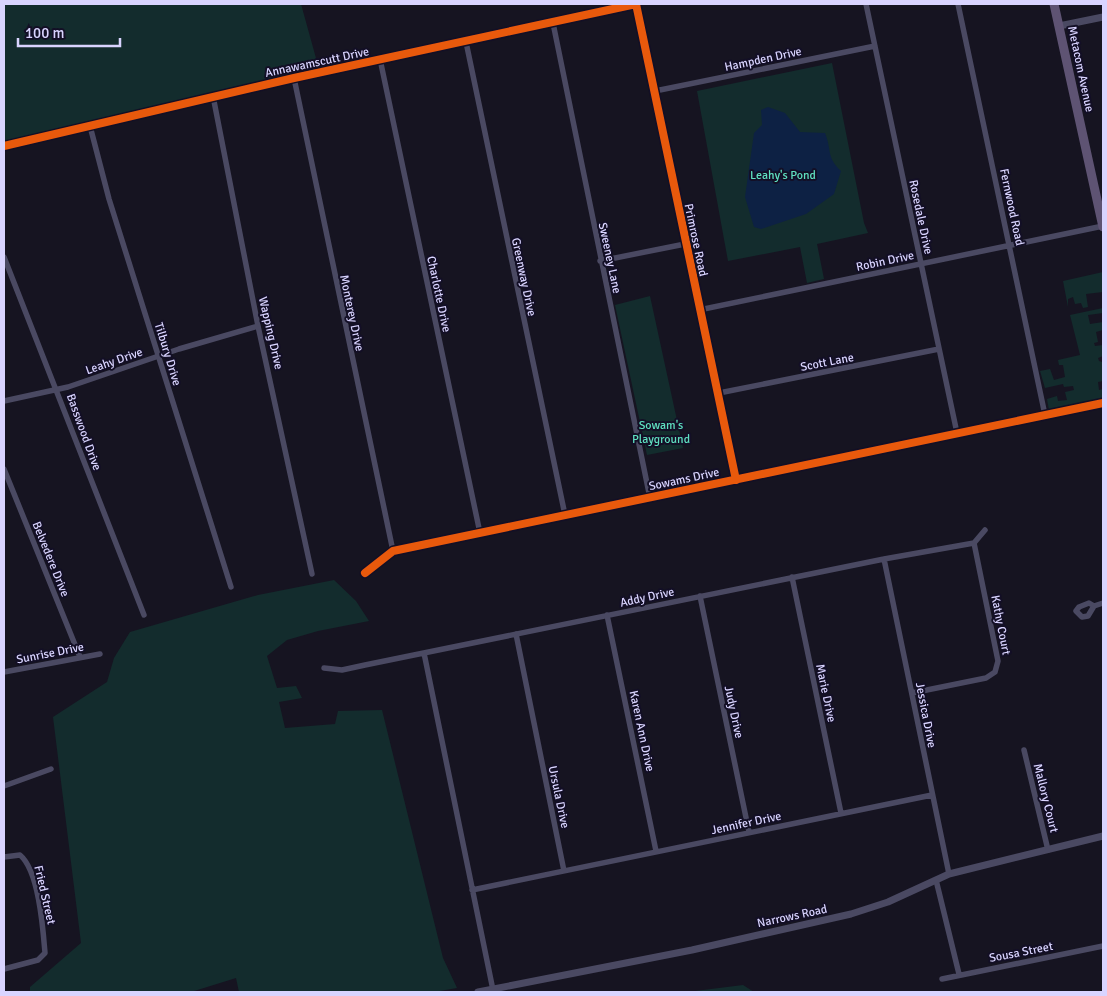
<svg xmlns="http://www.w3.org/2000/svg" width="1107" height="996" font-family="Signika,sans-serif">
  <rect width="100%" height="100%" fill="#161421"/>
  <!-- green -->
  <path fill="#132c2d" d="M4 4H301L319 69 4 145Z
    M832 63 864 223 868 233 817 244 824 279 807 283 800 247 728 261 697 91Z
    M1103 272V292L1086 294 1088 307 1083 308 1081 303 1075 304 1073 297 1068 299V307L1063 281Z
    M650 296 683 448 647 455 615 305Z
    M1103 308V313L1088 315 1090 324 1103 322V330L1096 332 1098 342 1094 343 1095 346 1103 345V356L1098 358 1099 361 1102 362 1103 381 1098 382 1099 390 1103 389V400L1056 411 1049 410 1047 399 1057 396 1058 401 1067 400 1065 392 1074 390 1073 386 1064 387 1063 384 1045 388 1040 371 1050 369 1054 380 1065 377 1063 365H1059L1058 360 1080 355 1070 315Z
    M334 580 356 601 369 621 318 631 287 640 267 656 277 688 296 686 302 698 279 702 285 728 335 724 338 711 382 710 443 958 457 988 434 992H239L236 978 191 992H30V987L81 943 53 717 107 682 114 658 130 632 258 595Z
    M743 985 754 992H687Z"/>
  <!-- water -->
  <path fill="#0d2144" d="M768 107 785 113 800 132 825 133C832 150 826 157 841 171L834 194 806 214 761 229 754 227 745 197 754 133 762 125 761 110Z"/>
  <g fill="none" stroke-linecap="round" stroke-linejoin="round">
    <!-- minor -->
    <path stroke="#4a4962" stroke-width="5.5" d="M636 4 736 480
      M866 4 957 433
      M958 4 1045 415
      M553 23 650 498
      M466 42 565 515
      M380 59 480 533
      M294 78 393 551
      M655 91 875 46
      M213 96 258 326 312 574
      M90 126 109 199 231 587
      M4 257 144 615
      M600 261 685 244
      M699 310 1103 226
      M719 393 939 349
      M4 401 68 387 179 349 258 326
      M4 469 80 657
      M884 559 949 874
      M365 573 393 551 1103 403
      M792 577 841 813
      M700 596 749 832
      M1089 603 1094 606 1088 616 1082 617 1076 611 1079 607Z
      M1094 606 1103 603
      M607 615 656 851
      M516 634 564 871
      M424 653 493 990
      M324 668 342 670 365 665 884 559 974 543
      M4 672 100 654
      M912 693 986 678 995 672 998 661 974 543 985 530
      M1024 750 1048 850
      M4 786 51 769
      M4 857 20 855C39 871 43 929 45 953L38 960 4 969
      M936 880 959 974
      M472 890 932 795
      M942 979 1103 946"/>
    <!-- tertiary -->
    <path stroke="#4a4962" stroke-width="7" d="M1059 26 1103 17
      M4 146 294 78 635 4
      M478 992 692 950 851 914 888 902 949 874 1103 836"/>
    <!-- primary -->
    <path stroke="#5e5373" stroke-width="9" d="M1054 4 1103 227"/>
    <defs>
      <path id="cycleway" d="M4 146 294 78 636 4 736 480
        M365 573 393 551 1103 403"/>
    </defs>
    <!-- cycleway casing -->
    <use href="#cycleway" stroke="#130f26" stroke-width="11"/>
    <!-- cycleway -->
    <use href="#cycleway" stroke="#e8590c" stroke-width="8"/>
  </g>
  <g text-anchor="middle" stroke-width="4" stroke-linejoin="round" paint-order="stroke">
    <!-- street labels -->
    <g font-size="12" fill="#d9d4ff" stroke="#130f26">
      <text transform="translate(763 59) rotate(-12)" y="4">Hampden Drive</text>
      <text transform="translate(317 62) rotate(-12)" y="4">Annawamscutt Drive</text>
      <text transform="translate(1081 69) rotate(78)" y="4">Metacom Avenue</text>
      <text transform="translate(1012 207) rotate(78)" y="4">Fernwood Road</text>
      <text transform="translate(921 217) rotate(78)" y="4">Rosedale Drive</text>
      <text transform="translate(696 240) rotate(78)" y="4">Primrose Road</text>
      <text transform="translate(610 258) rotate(78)" y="4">Sweeney Lane</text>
      <text transform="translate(885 261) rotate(-12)" y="4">Robin Drive</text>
      <text transform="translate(524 277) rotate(78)" y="4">Greenway Drive</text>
      <text transform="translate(439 294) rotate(78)" y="4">Charlotte Drive</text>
      <text transform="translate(352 313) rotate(78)" y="4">Monterey Drive</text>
      <text transform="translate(271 333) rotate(77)" y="4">Wapping Drive</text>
      <text transform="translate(168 354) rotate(73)" y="4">Tilbury Drive</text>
      <text transform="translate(114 361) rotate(-19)" y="4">Leahy Drive</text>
      <text transform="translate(827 362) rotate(-11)" y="4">Scott Lane</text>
      <text transform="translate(84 432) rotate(70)" y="4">Basswood Drive</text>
      <text transform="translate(684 479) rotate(-12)" y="4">Sowams Drive</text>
      <text transform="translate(51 559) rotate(68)" y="4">Belvedere Drive</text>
      <text transform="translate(647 597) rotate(-12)" y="4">Addy Drive</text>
      <text transform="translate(1001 625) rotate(79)" y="4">Kathy Court</text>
      <text transform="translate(50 653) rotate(-11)" y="4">Sunrise Drive</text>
      <text transform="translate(826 693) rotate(78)" y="4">Marie Drive</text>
      <text transform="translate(734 712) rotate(78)" y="4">Judy Drive</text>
      <text transform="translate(926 715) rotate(79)" y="4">Jessica Drive</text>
      <text transform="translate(642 731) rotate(78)" y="4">Karen Ann Drive</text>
      <text transform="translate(559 797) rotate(78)" y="4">Ursula Drive</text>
      <text transform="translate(1046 798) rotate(76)" y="4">Mallory Court</text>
      <text transform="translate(746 823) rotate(-12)" y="4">Jennifer Drive</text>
      <text transform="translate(45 895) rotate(77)" y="4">Fried Street</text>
      <text transform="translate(792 916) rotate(-12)" y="4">Narrows Road</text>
      <text transform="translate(1021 952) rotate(-11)" y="4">Sousa Street</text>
    </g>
    <!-- park labels -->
    <g font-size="12" fill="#5fe0c0" stroke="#130f26">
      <text x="783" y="179">Leahy's Pond</text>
      <text x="661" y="429">Sowam's<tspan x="661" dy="14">Playground</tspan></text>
    </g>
  </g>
  <!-- border -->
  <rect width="1107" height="996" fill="none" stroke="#d9d4ff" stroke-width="10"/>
  <!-- scale -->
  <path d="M18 38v8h102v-8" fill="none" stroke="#d9d4ff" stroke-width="2.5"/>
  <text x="25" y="38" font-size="15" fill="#d9d4ff" stroke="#130f26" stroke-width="4" paint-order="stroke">100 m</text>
</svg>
